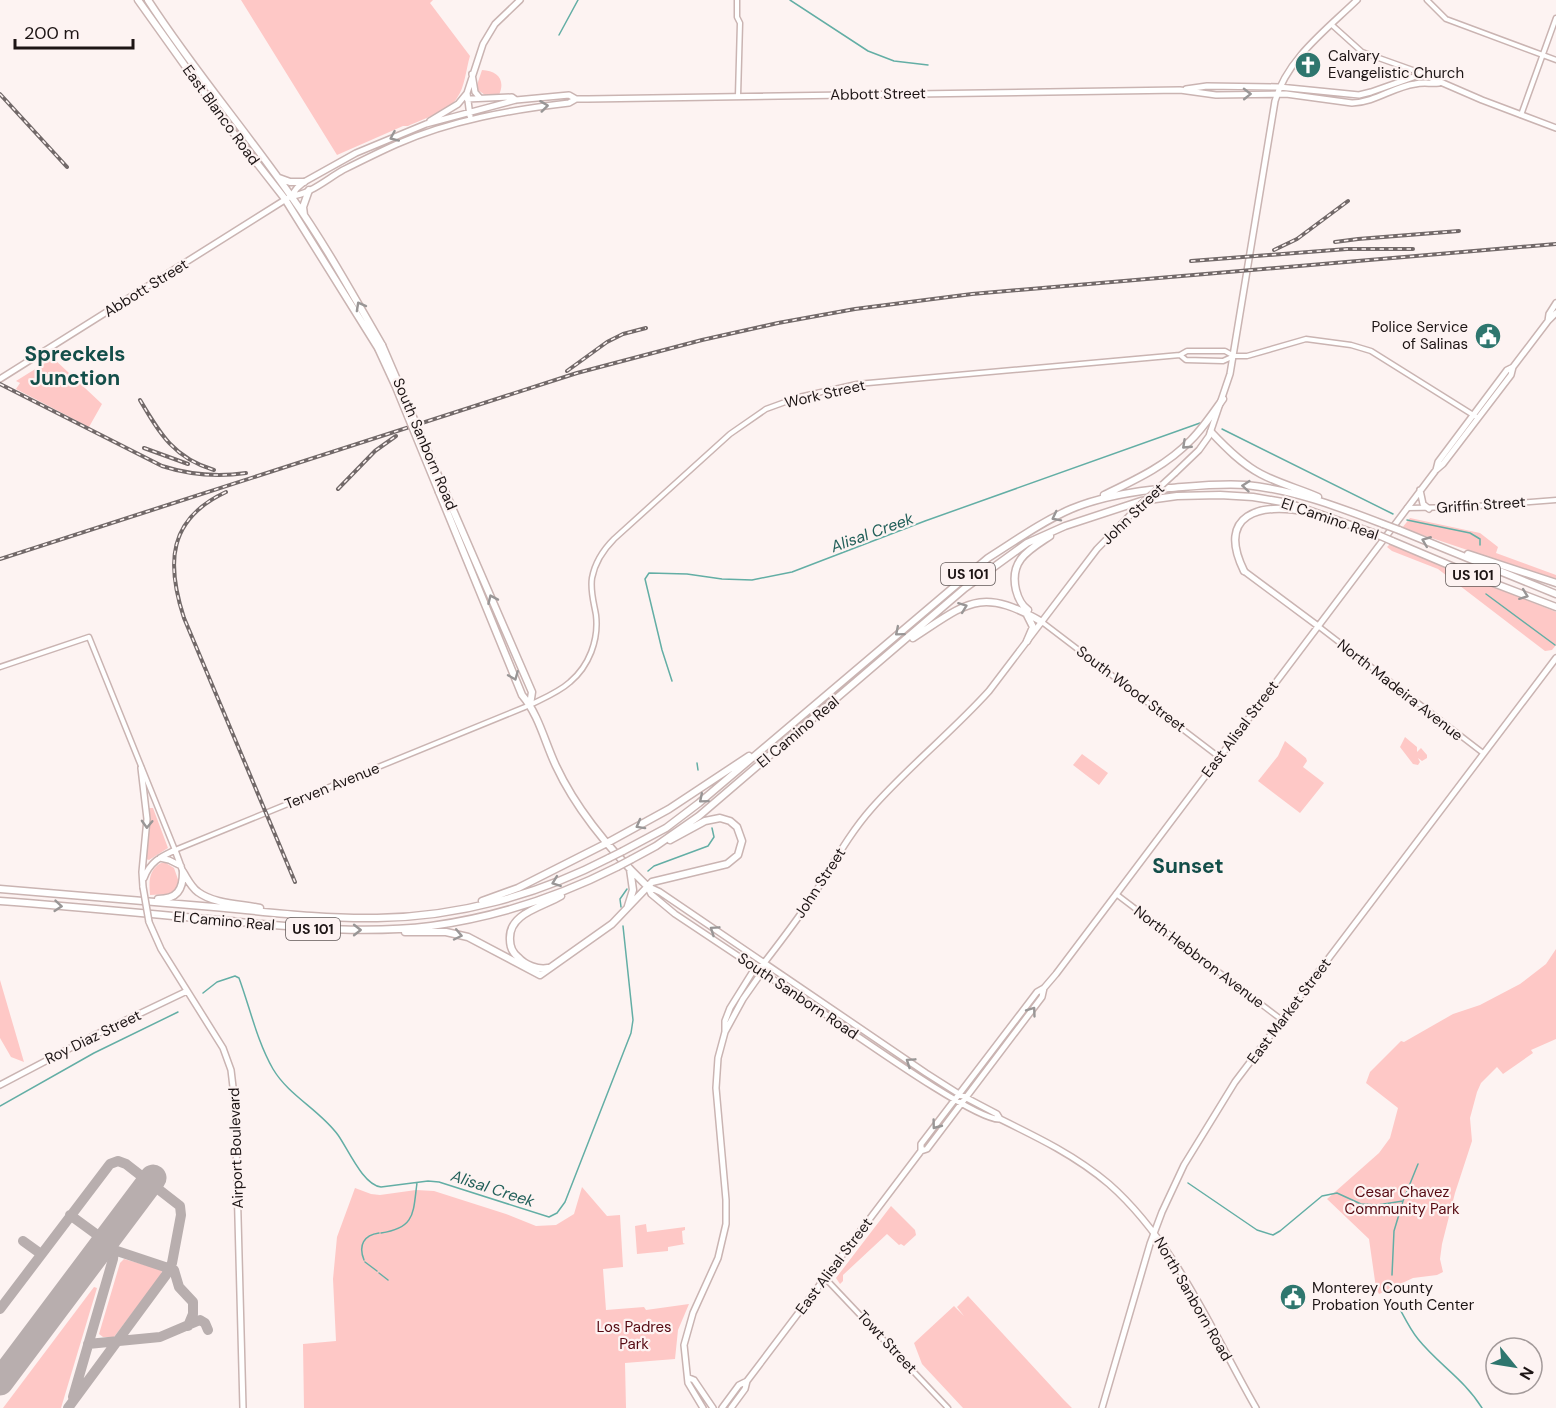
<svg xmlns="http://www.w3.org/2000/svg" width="1556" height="1408" font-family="'DM Sans',sans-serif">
  <rect width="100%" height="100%" fill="#fdf3f2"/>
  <!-- green -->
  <path fill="#fec8c6" d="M241 0H433L430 3 470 56C466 69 465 87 457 98 450 110 421 120 408 126H403L337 155Z
    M482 70C497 71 506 79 499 95H485L478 90 477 85Z
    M53 358 102 404 89 427 16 389 20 383 16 381Z
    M1410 518 1480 533 1498 547 1496 553 1556 575V580L1402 528Z
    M1390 544 1556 612V645L1552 650 1545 651 1438 569 1392 551 1387 547Z
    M1405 737 1417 747V752L1421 748 1427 755V758L1422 761 1418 758 1420 762 1418 765 1413 764 1400 747Z
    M1285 741 1306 758 1307 761 1303 767 1324 783 1300 813 1258 781 1278 756Z
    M1082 754 1108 773 1099 785 1073 765Z
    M149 808H153L168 848 149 860 146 859Z
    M161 863H166L174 868 180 885 172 894 150 895C149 883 148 870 161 863Z
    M1556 949V1039L1531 1050 1533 1053 1503 1074 1497 1067 1481 1083 1477 1092 1470 1118 1472 1141 1455 1193 1442 1244 1440 1259 1443 1272 1437 1275 1413 1278 1379 1294 1376 1288 1369 1239 1327 1199 1379 1153 1390 1138 1398 1108 1366 1083 1370 1072 1401 1041 1404 1042 1453 1014 1480 1005 1520 984 1546 964Z
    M0 980 24 1062 11 1057 0 1038Z
    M582 1187 607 1216 620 1215 623 1267 603 1269 606 1310 644 1307 646 1310 689 1304 678 1330 675 1359 625 1363 626 1408H304L303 1344 336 1341 333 1279 337 1237 355 1188 371 1194 380 1195 416 1190 434 1191 506 1214 536 1226 556 1225 574 1214Z
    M891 1206 915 1230 916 1235 904 1246 901 1244 899 1245 887 1234 843 1275V1281L840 1284 836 1278Z
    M646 1224 647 1232 685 1227V1230L682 1231 683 1243 685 1244 668 1247V1251L637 1254 635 1226Z
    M124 1259 159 1269 162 1271 161 1275 114 1337H103L99 1334 120 1263Z
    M94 1287 97 1288 61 1408H3Z
    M968 1296 1063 1399 1072 1408H963L922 1364 914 1343 954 1306 964 1316 957 1307Z"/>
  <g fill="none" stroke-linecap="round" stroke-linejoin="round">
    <!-- stream -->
    <path stroke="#63aea5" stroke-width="1.5" d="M790 0 868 51 894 61 928 65
      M559 35 578 0
      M1222 429 1393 514
      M1407 520 1470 533 1480 539V545
      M1486 594 1555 645
      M672 681 662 650 645 579 649 573 687 574 722 579 752 580 792 572 925 521 1200 423
      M697 763 698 770
      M648 871 654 866 708 846 714 837 712 828
      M621 907 620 899 627 889
      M203 993 217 982 235 976 239 978C250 1008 257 1041 273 1069 289 1096 320 1110 338 1135 348 1149 363 1185 381 1187L428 1181 439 1182 549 1217 557 1213 565 1202 631 1033 633 1020 623 926
      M0 1106 94 1053 178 1012
      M1188 1183 1257 1230 1273 1235 1280 1231 1322 1196 1337 1193 1361 1204 1377 1205 1403 1201
      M381 1233C416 1228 413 1212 417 1183
      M364 1260C358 1245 364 1235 379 1233
      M365 1262 377 1271
      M379 1273 388 1280
      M1392 1275 1394 1231 1403 1201 1418 1164
      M1396 1302C1403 1314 1409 1328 1418 1339 1438 1364 1465 1380 1482 1408"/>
    <!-- taxiway -->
    <path stroke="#b8aeae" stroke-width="10" d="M70 1215 111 1245 114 1250 113 1259 73 1397
      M23 1241 41 1254
      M114 1250 174 1270 179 1287 193 1302V1314L188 1326
      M0 1309 110 1164 118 1161 126 1164 180 1206 181 1215 172 1263 166 1275 68 1408
      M88 1344 160 1337 200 1320 205 1323 208 1330"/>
    <!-- runway -->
    <path stroke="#b8aeae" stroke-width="27" d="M0 1382 153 1178"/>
    <defs>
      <path id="minor" d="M737 0V17L740 23 738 96
        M1427 0 1446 19 1556 60
        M1332 25 1362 52 1421 73
        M1521 115 1556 18
        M1180 355 1186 360 1223 361 1234 356H1247L1306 339 1351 345 1371 351 1478 418
        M1407 508 1464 507 1556 500
        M1042 622 1219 757
        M1318 626 1483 753
        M0 667 89 637 175 850 530 705C544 698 559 692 570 682 589 666 599 640 596 615 594 603 590 591 592 578 595 562 603 550 614 539L730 434 766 409 799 397 857 384 1180 355 1187 351H1225L1234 356
        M1116 894 1282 1020
        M825 1278 948 1408"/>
      <path id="major" d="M472 74 475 92 480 98
        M1186 89 1207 86 1279 87 1359 95 1371 92 1422 74 1482 100 1556 128
        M467 99 512 97 516 100
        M470 116 467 93 483 44 495 24 520 0
        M430 121 458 104 467 93
        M291 196C309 195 327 179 343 170 361 161 379 152 397 144 452 120 510 110 569 103L576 99
        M1548 321 1549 314 1556 303
        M0 379 291 196 297 188 304 182 356 153 426 124 516 100 569 95 576 99H588L1180 90 1216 95 1286 94 1352 103C1376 102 1393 87 1415 84 1423 82 1431 84 1439 83
        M1436 470 1438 462 1507 370 1513 367
        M1175 473 1199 450 1209 436 1230 374 1275 101C1287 59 1326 30 1357 0
        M1420 490 1423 504 1429 509
        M1244 571 1318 626
        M141 768 147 819 142 872 143 887
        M160 858 169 860 181 866
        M144 878C150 862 160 857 175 850L183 872
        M647 886 660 892 926 1073 959 1094 997 1114 1000 1119C1039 1138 1076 1156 1109 1184 1175 1242 1213 1333 1256 1408
        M647 886 651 894 675 914C722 945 769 977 816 1008 844 1026 976 1122 1000 1119
        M149 922 161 949 223 1048 231 1070 235 1104 243 1408
        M725 1032 743 999 762 972 764 963C781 941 798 919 813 896 832 866 848 835 872 808 908 767 952 732 989 691L1097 549 1138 507
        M0 1085 97 1034 187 991
        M921 1151V1144L1037 992 1044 988 1056 974 1436 470 1443 464 1511 375 1513 367 1548 321 1556 313
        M689 1378 694 1380 713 1408
        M703 1408 688 1383 684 1345 693 1313 718 1258 726 1224V1200L716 1088 718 1058 725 1032V1021L730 1008 755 968 764 964
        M722 1408 739 1385 747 1381
        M731 1408 745 1389 747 1381 921 1151 927 1149 1042 997 1044 988
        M1102 1408 1150 1244 1162 1212 1184 1165 1235 1082 1556 658"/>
      <path id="highway" d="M138 0 228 126 285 199 378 348
        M148 0C192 68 245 130 291 196 325 244 353 295 382 345
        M279 178 290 182H304
        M304 215 303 207 309 190
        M1211 432C1226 448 1242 464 1261 474 1280 484 1300 489 1318 497
        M444 489 532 692 530 705
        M439 492 522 695C539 715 545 743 556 766 577 811 611 851 647 886
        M1104 495C1135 480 1166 466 1191 440 1203 428 1213 413 1223 399
        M1399 530 1556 594
        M1392 541 1475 576 1556 607
        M1468 554 1556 583
        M1244 571C1216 514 1260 502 1307 512
        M1028 610C1021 605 1018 598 1016 590 1009 560 1029 550 1050 536
        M1027 615 1033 627 1027 641
        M913 638C967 603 980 586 1042 622
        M623 851 666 828 699 803 988 558C1015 541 1041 522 1071 509 1102 496 1135 491 1169 488 1195 486 1221 483 1246 485 1294 490 1339 507 1383 524
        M632 859 656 846 699 816 965 588 1027 543 1065 526 1141 501 1177 496 1220 495 1253 497 1288 503 1376 534
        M183 872C187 878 191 887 198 892 214 904 241 904 260 908
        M0 889C71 895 142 901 214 907 268 912 323 919 377 918 458 917 538 895 609 858
        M158 899C177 899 183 890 183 872
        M0 901C80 907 160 915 240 922 304 928 367 934 431 926 496 917 558 897 617 867
        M482 901 518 888 607 843 669 809 749 756
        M628 906 633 890 630 869
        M405 932H446L468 937 540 975 612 924 652 882 727 864 738 855 742 841 737 827 730 821 720 818 705 821 670 840
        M548 968C538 970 525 965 518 957 513 953 510 947 510 940 508 913 543 907 561 896"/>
    </defs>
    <!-- minor casing -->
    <use href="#minor" stroke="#cab4b2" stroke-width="7"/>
    <!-- major casing -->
    <use href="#major" stroke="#cab4b2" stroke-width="8"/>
    <!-- highway casing -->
    <use href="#highway" stroke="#cab4b2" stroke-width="9"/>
    <!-- minor -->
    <use href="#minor" stroke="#fff" stroke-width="4"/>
    <!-- major -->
    <use href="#major" stroke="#fff" stroke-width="5"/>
    <!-- highway -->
    <use href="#highway" stroke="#fff" stroke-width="6"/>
    <defs>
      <path id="rail" d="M0 94 67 167
        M1335 242 1358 239 1459 231
        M1274 250 1297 239 1348 201
        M1191 261 1347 249H1413
        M567 371 607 342 623 334 646 328
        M0 384 162 466C190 475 217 477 246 473
        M140 400C160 434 174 458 214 470
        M144 448 188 464
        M338 489 375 451 396 436
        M226 492C168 519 166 563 184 618L295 882
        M0 559 577 373 702 340 778 323 855 309 972 294 1556 244"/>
    </defs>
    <!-- rail casing -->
    <use href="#rail" stroke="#726969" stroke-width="4"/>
    <!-- rail -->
    <use href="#rail" stroke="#fdf3f2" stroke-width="1.5" stroke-dasharray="4.5" stroke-linecap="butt"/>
    <defs>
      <path id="major-bridge" d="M1138 507 1175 473
        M143 887 149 922"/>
      <path id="highway-bridge" d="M382 345 444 489
        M378 348 396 387 439 492
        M1383 524 1399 530
        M1376 534 1392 541
        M609 858 623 851
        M617 867 632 859"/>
    </defs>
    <!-- major-bridge casing -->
    <use href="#major-bridge" stroke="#cab4b2" stroke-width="8" stroke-linecap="butt"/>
    <!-- highway-bridge casing -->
    <use href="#highway-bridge" stroke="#cab4b2" stroke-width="9" stroke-linecap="butt"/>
    <!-- major-bridge -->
    <use href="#major-bridge" stroke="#fff" stroke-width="5"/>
    <!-- highway-bridge -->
    <use href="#highway-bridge" stroke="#fff" stroke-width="6"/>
  </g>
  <!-- one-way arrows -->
  <defs><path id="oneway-chevron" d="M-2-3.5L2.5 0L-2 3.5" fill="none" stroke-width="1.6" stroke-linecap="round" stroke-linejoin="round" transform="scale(1.5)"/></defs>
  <g stroke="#999696">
    <use href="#oneway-chevron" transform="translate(1247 94) rotate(-1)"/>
    <use href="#oneway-chevron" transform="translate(544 106) rotate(-7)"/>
    <use href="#oneway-chevron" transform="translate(394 137) rotate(156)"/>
    <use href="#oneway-chevron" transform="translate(360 306) rotate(-119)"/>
    <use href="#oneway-chevron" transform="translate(1186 445) rotate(137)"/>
    <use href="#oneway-chevron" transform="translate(1246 486) rotate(-175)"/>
    <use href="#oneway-chevron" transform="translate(1056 517) rotate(153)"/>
    <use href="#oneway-chevron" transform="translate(1426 541) rotate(-158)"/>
    <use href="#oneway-chevron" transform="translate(1524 595) rotate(21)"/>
    <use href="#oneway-chevron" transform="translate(492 599) rotate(-114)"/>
    <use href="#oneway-chevron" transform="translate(963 607) rotate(-21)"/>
    <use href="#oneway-chevron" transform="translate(899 632) rotate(140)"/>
    <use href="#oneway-chevron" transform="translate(514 676) rotate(68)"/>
    <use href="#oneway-chevron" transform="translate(703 799) rotate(140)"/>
    <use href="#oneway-chevron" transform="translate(147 824) rotate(92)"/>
    <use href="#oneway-chevron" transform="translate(640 825) rotate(151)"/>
    <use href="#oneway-chevron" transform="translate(556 882) rotate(159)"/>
    <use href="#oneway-chevron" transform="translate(58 906) rotate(5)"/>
    <use href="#oneway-chevron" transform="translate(357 930)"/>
    <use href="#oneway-chevron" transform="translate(714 930) rotate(-146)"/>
    <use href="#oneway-chevron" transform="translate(458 935) rotate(12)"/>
    <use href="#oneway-chevron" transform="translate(1032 1011) rotate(-54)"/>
    <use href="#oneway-chevron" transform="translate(910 1062) rotate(-146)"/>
    <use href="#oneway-chevron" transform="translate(936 1125) rotate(127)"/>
  </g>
  <!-- icons -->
  <defs>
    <symbol id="church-disc" viewBox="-11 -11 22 22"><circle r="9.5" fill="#2e766e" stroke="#fdf3f2"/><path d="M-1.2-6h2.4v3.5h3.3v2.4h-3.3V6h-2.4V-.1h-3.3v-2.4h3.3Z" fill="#fff"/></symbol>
    <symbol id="civic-disc" viewBox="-11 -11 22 22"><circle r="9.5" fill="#2e766e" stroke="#fdf3f2"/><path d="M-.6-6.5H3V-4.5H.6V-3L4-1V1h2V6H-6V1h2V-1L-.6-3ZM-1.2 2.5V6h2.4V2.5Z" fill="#fff"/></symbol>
  </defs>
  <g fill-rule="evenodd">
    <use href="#church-disc" x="1293" y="50" width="30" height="30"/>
    <use href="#civic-disc" x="1473" y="321" width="30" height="30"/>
    <use href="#civic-disc" x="1278" y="1282" width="30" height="30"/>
  </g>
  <g text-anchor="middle" stroke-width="4.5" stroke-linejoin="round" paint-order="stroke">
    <!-- shield labels -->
    <g fill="#fdf3f2" stroke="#605857" stroke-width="1.5">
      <rect x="941" y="563" width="54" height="22" rx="4.5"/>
      <rect x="1446" y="564" width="54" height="22" rx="4.5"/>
      <rect x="286" y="918" width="54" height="22" rx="4.5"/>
    </g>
    <g font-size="14" font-weight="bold" fill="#1d1515">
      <text x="968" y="579">US 101</text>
      <text x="1473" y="580">US 101</text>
      <text x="313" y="934">US 101</text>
    </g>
    <!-- poi labels -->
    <g font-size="15" fill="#1d1515" stroke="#fdf3f2" text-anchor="start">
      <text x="1328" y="61">Calvary<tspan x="1328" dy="17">Evangelistic Church</tspan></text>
      <text x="1468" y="332" text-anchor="end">Police Service<tspan x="1468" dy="17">of Salinas</tspan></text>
      <text x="1312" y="1293">Monterey County<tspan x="1312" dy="17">Probation Youth Center</tspan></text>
    </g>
    <!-- street labels -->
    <g font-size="15" fill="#1d1515" stroke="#fdf3f2">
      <text transform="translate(878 94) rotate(-1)" y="5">Abbott Street</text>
      <text transform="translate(221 115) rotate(54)" y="5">East Blanco Road</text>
      <text transform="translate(146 288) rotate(-32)" y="5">Abbott Street</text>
      <text transform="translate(825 394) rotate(-13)" y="5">Work Street</text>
      <text transform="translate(425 444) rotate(67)" y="5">South Sanborn Road</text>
      <text transform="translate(1481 505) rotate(-4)" y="5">Griffin Street</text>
      <text transform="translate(1133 514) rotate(-44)" y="5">John Street</text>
      <text transform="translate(1330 519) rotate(19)" y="5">El Camino Real</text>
      <text transform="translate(1131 689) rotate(37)" y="5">South Wood Street</text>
      <text transform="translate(1400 690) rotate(38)" y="5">North Madeira Avenue</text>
      <text transform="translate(1240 729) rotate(-53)" y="5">East Alisal Street</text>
      <text transform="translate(798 732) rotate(-40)" y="5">El Camino Real</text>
      <text transform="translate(332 786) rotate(-22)" y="5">Terven Avenue</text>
      <text transform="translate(820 883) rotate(-57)" y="5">John Street</text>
      <text transform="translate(224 921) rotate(5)" y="5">El Camino Real</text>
      <text transform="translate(1199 957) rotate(37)" y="5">North Hebbron Avenue</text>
      <text transform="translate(798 996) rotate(34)" y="5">South Sanborn Road</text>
      <text transform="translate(1289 1011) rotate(-53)" y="5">East Market Street</text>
      <text transform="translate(93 1037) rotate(-26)" y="5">Roy Diaz Street</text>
      <text transform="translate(236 1148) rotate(-92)" y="5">Airport Boulevard</text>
      <text transform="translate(834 1266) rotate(-53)" y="5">East Alisal Street</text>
      <text transform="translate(1193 1299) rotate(60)" y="5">North Sanborn Road</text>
      <text transform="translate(887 1342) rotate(47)" y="5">Towt Street</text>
    </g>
    <!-- park labels -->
    <g font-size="15" fill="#560a12" stroke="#fdf3f2">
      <text x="1402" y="1197">Cesar Chavez<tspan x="1402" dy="17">Community Park</tspan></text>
      <text x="634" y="1332">Los Padres<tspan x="634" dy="17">Park</tspan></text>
    </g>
    <!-- water labels -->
    <g font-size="16" font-style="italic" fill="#215f59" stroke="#fdf3f2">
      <text transform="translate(872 532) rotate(-20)" y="6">Alisal Creek</text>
      <text transform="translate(493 1188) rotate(18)" y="6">Alisal Creek</text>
    </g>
    <!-- district labels -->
    <g font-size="21" font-weight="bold" fill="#134e49" stroke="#fdf3f2">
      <text x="75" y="361">Spreckels<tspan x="75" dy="24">Junction</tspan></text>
      <text x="1188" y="873">Sunset</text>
    </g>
  </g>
  <!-- north arrow -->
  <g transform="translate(1514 1366) rotate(120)"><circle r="28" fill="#fdf3f2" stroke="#a39a9a" stroke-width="1.5"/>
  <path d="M0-4.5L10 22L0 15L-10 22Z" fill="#2e766e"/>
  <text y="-9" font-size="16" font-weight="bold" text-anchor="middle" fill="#1d1515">N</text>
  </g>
  <!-- scale -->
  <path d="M15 39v9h118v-9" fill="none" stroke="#1d1515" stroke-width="3"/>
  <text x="24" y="39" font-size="18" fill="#1d1515" stroke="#fdf3f2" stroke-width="4.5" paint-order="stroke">200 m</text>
</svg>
